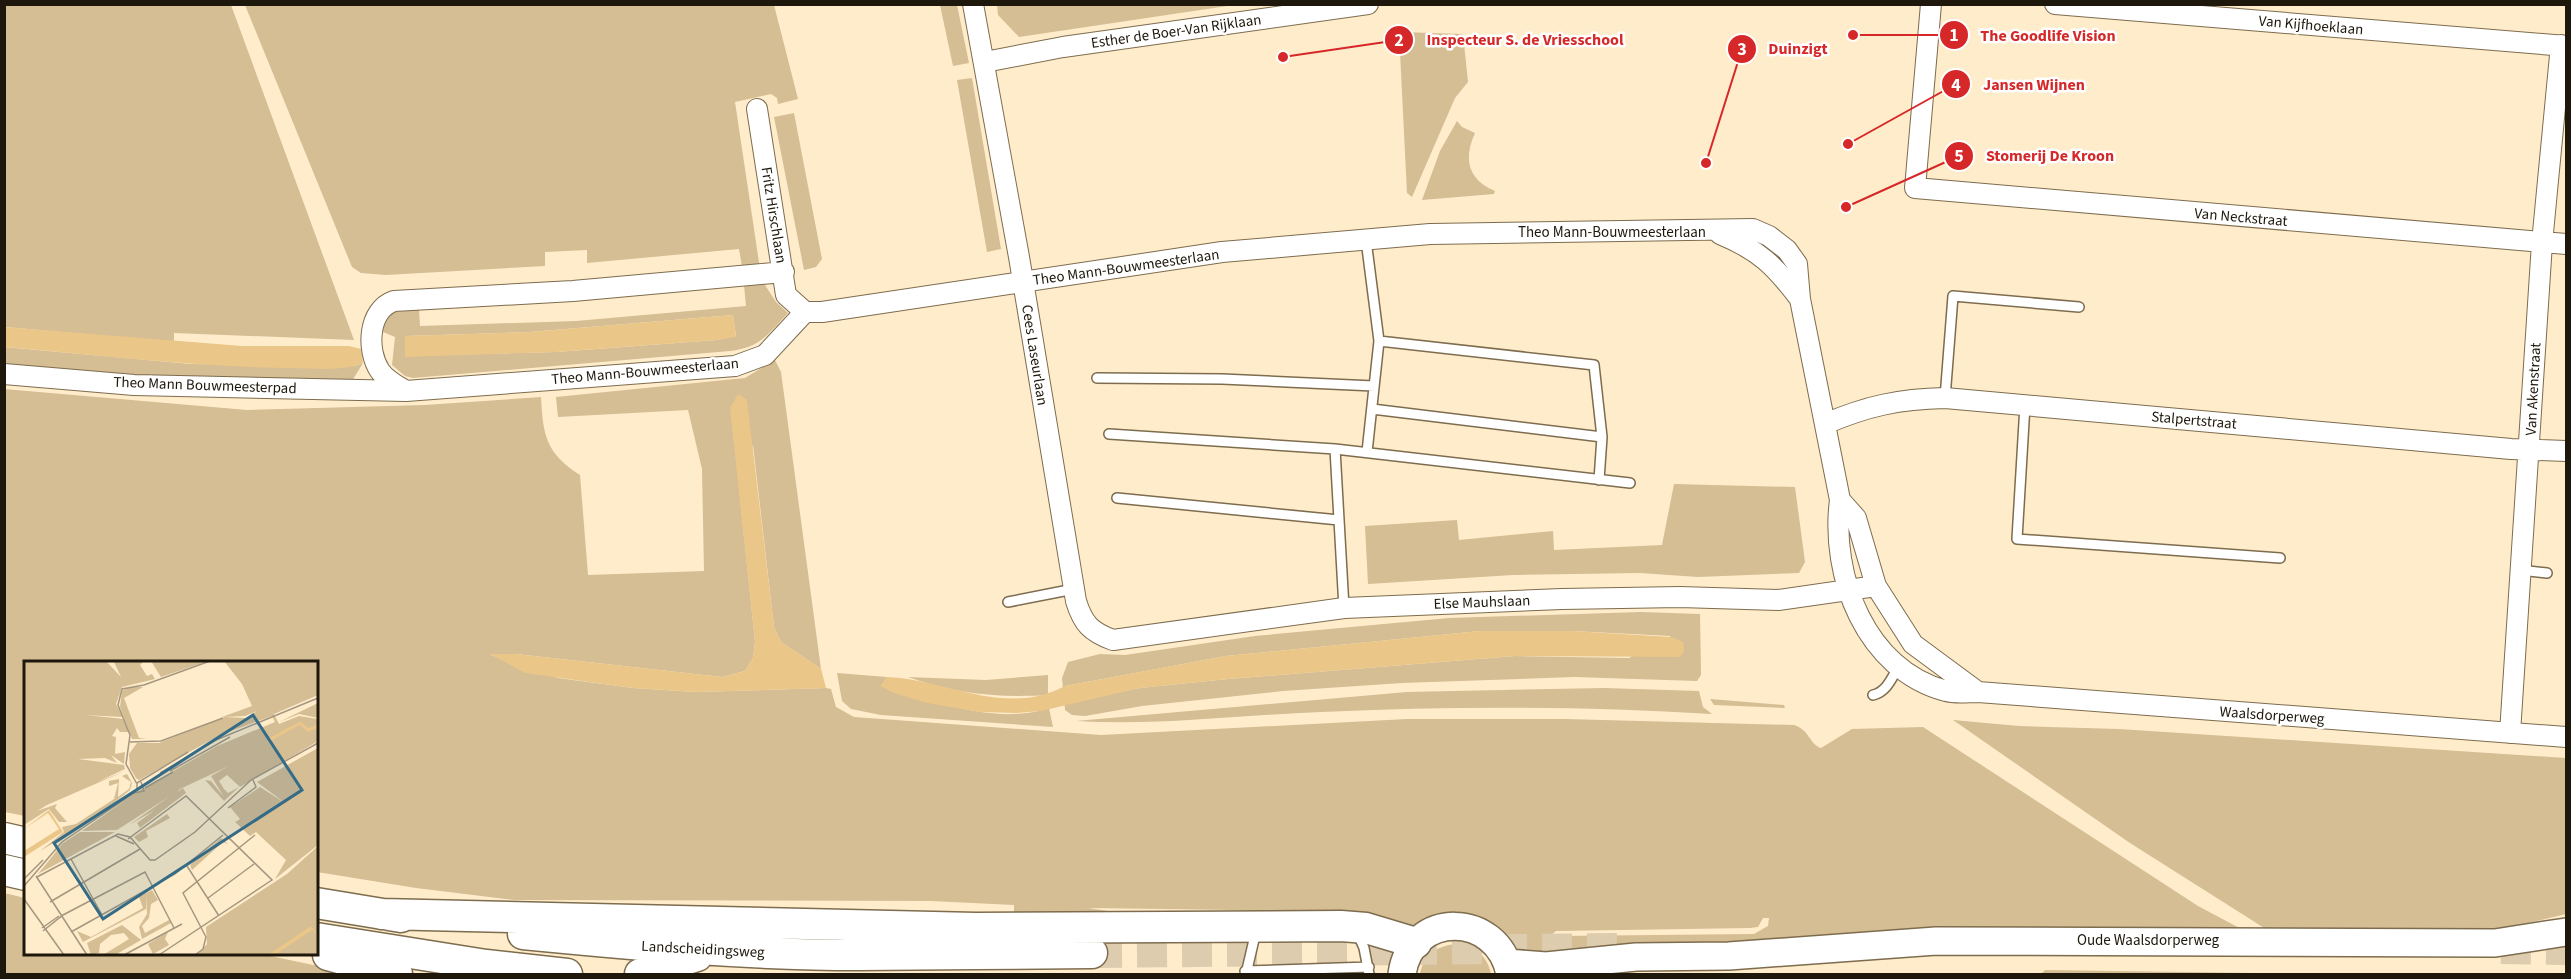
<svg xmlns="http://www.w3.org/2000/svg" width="2571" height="979" font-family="'Source Sans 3',sans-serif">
  <rect width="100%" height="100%" fill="#ffeccb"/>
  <!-- green -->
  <path fill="#d5bd94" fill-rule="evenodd" d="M4 5H231L354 340 174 333V342L5 327Z
    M245 5H774L798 99 778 104 777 98 771 94 735 102 760 269 743 272 739 249 587 263V250L545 252V266L386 275 361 273 352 267Z
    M940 5H957L969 63 953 66Z
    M997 5V4L1234 5 1019 37 998 15Z
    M1399 32 1463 34 1468 82 1455 98 1412 197 1407 193Z
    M972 78 1001 249 987 252 957 80Z
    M794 113 822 259 816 267 804 270 774 117Z
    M1457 121 1462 127 1475 133C1463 159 1468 180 1495 191L1494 194 1422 200 1440 151Z
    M763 282 776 302 788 313C768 334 761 347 730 351L413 378 405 376 392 365 395 337 383 332 385 321 393 312 416 310 419 309 420 326 576 321 746 306 744 285ZM733 315 736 336 717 340 556 352 405 356 406 336 530 332Z
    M4 347 191 364 354 366 363 363 352 381 330 385 5 370Z
    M775 360 781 372 821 669 781 642 774 627 753 445 739 489 755 641 753 658 745 671 722 677 516 654 491 655 558 678 633 688 696 692 826 688 831 689 836 707 854 717 1101 735 1407 719H1565L1794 725C1810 730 1809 744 1821 748L1852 729 1923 727 2198 906 2247 932 1550 960 1551 941 1559 936 1754 934 1768 926 1769 918H1763L1758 927 1750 928 1556 931 1544 941 1543 960 1418 927 1014 912V905L931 901 515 900 416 888 317 872 316 662H26L25 816 5 812 4 389 247 410 425 405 541 397C543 436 546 453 580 475L588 575 704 571 702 469 688 410 558 417 556 397 745 378ZM1088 908 1236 910 1256 911H1108Z
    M1674 484 1795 487 1805 562 1799 573 1698 577 1640 573 1513 575 1368 584 1365 526 1457 520 1459 540 1553 531 1554 550 1662 545Z
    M1641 612 1700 614 1701 675 1697 681 1574 677 1402 683 1283 691 1142 706 1085 716 1072 715 1065 710 1062 678 1068 662 1100 654 1125 655 1255 636 1449 618ZM1480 631H1572L1671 636 1629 658 1515 656 1228 679 1140 688 1067 703 1065 686 1226 656Z
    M837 673 887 677 881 686C933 700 996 726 1049 708L1053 727 881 715 851 709 842 701Z
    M1048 675V695C996 698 957 694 908 677L986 680Z
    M1604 688 1699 691 1703 707 1712 714C1581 706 1452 706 1321 712 1239 715 1158 726 1076 721L1407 692Z
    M1710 699 1784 705 1785 708 1714 705Z
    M1953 720 2019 726 2119 729 2566 758V914L2492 932 2269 931 2130 843Z
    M4 893 25 898 26 954H261L356 974H5Z
    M1460 944C1476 948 1488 957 1491 974H1420C1424 954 1439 944 1460 944Z
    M2045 970 2324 974H2041Z"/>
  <!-- water -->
  <path fill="#eac688" d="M733 315 736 337 717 340 556 352 405 357V336L530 332Z
    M4 327 242 346H349L361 349 363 363C341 372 313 368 290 368 194 367 99 355 5 347Z
    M738 394 747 400 774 627 781 642 821 669 826 688 696 692 633 688 525 673 490 654H516L722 677 745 671 753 658 755 641 730 408Z
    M1480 631H1572L1671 637 1683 642 1684 652 1680 657 1515 656 1228 679 1140 688 1041 711 1016 713 981 712 927 703 894 693 880 686 887 677C946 679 1005 718 1065 686L1226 656Z"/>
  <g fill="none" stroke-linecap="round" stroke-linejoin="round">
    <!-- primary-tunnel -->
    <path stroke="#ddccae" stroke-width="30" stroke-dasharray="30 15" stroke-linecap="butt" d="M2501 949 2566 950
      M1092 953 1625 948"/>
    <defs>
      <path id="lane" d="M1366 240 1379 341 1367 452
        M1379 341 1594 365 1602 437 1599 480
        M1097 378 1222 379 1374 386
        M1945 398 1953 296 2079 307
        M2025 405 2017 539 2280 558
        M1372 409 1602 437
        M1109 434 1335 449 1630 483
        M1335 449 1344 608
        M1117 498 1339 520
        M2520 570 2547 573
        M1008 602 1074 589
        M1873 695C1887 692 1892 677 1899 666
        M1357 932 1364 948 1369 974
        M1245 971 1369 967
        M1246 974 1256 931"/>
      <path id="street" d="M973 4 1019 257 1076 601C1083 624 1091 632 1113 640L1344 608 1562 599 1680 597 1778 600 1876 586
        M1931 4 1915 188 2566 244
        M2055 4 2566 46
        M985 62 1063 47 1368 4
        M757 109 786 295 805 312
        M1720 234C1759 250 1775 266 1800 299
        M4 374 134 385 406 391 735 366 765 355 805 312H822L1222 252 1430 234 1753 229 1769 236 1787 250 1797 264 1800 299 1840 500C1830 576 1866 670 1946 691 1956 694 1968 692 1978 692L2566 737
        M406 391C396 385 386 380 380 371 366 350 368 310 394 301L573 291 784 272
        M1825 424C1867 406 1899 399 1945 398L2511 449 2566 451
        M1840 500 1856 518 1876 586 1913 644 1978 692
        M2510 733 2542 243 2561 45"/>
      <path id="secondary" d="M1508 963 1546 966 1636 957 1729 956 1936 941 2495 943 2566 932
        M1402 974C1411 910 1498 911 1510 974"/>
      <path id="primary" d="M4 838 26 843
        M4 870 26 875
        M316 903 401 917
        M381 914 976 928 1341 926 1366 928 1416 943
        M523 934C635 945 747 955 859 955 937 955 1014 953 1092 953
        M316 938 486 965 567 974
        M328 955 397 974
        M640 974 697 956"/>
    </defs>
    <!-- lane casing -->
    <use href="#lane" stroke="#7d6c4e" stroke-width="12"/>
    <!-- street casing -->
    <use href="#street" stroke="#7d6c4e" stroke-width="22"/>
    <!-- secondary casing -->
    <use href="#secondary" stroke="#7d6c4e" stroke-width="30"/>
    <!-- primary casing -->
    <use href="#primary" stroke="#7d6c4e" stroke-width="33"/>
    <!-- lane -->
    <use href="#lane" stroke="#fff" stroke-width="9"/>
    <!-- street -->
    <use href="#street" stroke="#fff" stroke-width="20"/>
    <!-- secondary -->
    <use href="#secondary" stroke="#fff" stroke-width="27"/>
    <!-- primary -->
    <use href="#primary" stroke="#fff" stroke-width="30"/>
  </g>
  <g text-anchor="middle" stroke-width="5" stroke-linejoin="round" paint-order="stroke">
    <!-- street labels -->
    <g font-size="15" fill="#1e180c" stroke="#fff">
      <text transform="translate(2311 25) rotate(5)" y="5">Van Kijfhoeklaan</text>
      <text transform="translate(1176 31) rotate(-8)" y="5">Esther de Boer-Van Rijklaan</text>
      <text transform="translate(774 215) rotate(81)" y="5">Fritz Hirschlaan</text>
      <text transform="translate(2241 217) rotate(5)" y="5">Van Neckstraat</text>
      <text x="1612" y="237">Theo Mann-Bouwmeesterlaan</text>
      <text transform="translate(1126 267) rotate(-8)" y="5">Theo Mann-Bouwmeesterlaan</text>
      <text transform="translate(1035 355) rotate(81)" y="5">Cees Laseurlaan</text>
      <text transform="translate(645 371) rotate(-5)" y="5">Theo Mann-Bouwmeesterlaan</text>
      <text transform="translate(205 385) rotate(2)" y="5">Theo Mann Bouwmeesterpad</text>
      <text transform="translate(2533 389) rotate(-87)" y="5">Van Akenstraat</text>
      <text transform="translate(2194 420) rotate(5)" y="5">Stalpertstraat</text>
      <text transform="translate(1482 602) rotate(-2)" y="5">Else Mauhslaan</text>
      <text transform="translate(2272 715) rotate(4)" y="5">Waalsdorperweg</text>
      <text x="2148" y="945">Oude Waalsdorperweg</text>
      <text transform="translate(703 949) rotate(3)" y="5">Landscheidingsweg</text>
    </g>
  </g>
  <!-- overview -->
  <g transform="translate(24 661)">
    <rect width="294" height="294" fill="#ffeccb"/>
    <path d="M0 0H82L97 16 90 1 120 0 116 4 123 15 128 13 131 18 98 26 92 43 99 56 61 54 100 58 105 71H96L93 67 88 75 92 76 91 93 101 91 100 103 87 94 93 102 81 97 54 98 100 104 101 108 73 121 101 110 23 144 13 150 33 143 31 147 43 161H35L25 148 0 164ZM127 0H184L137 16ZM200 0H294V34L250 53 255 63 275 55 294 58V80L216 126 203 114 195 120 200 128 204 132 215 126 200 140 181 119 187 120 200 136 187 115 205 105 156 128 153 131 159 127 162 132 116 167 113 162 131 149 105 164 146 135 93 169 58 170 111 132 193 85 251 61 248 55 196 74 115 119 112 117 106 107 105 93 113 82H135L201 56 222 57 233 50 221 55 198 56 228 45 218 23ZM105 26H119L100 37 115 77 123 78H108L96 46 98 30ZM294 42V57L275 53 255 61ZM294 87V184L251 218 262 199 232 171 226 175 211 161 216 158 206 146 236 126 261 142 233 121ZM103 113 108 122 106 129 71 157 16 190 40 171 38 166 52 163 90 138 94 122 85 125V120L95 118 94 136 105 128 107 121 98 115ZM143 153 146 157 122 170 124 176 115 181 110 176ZM56 171H91L14 213 39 182ZM197 177 204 183 199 181 168 209 166 204ZM294 185V294H173L183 283 182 266 263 213ZM128 229 134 239 127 243 125 257 118 265 121 272 145 259 147 262 118 278 115 266 123 253 122 234V248L59 281 53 270 67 276 119 247 115 236ZM98 264 117 279 91 294H79L105 278 100 272 87 274 76 283 75 292 67 294 63 282ZM144 271 141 278 145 284 129 293 124 283Z" fill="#d5bd94"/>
    <path d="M25 149 39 171 0 196V190L35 168 24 152 0 168ZM287 265 294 275 288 269 251 294H244Z" fill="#eac688"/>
    <path fill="none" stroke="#eac688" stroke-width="3" d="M245 79 276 62 284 69 294 65"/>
    <path fill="none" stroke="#a5977f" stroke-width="1.5" d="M106 81 137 80 199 57M146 110 206 76M136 112 192 79 294 37M113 123 102 103 106 74 94 44 98 28 120 24 186 0M121 127 149 111M113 130V122L164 91M204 147 232 126 229 119M92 175 110 183M104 178 162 135 248 219 135 294M47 198 78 254M163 205 195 255M12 215 63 294M13 216 94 173 106 176 126 199H131L171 171 227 119 294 82M0 218 19 199M0 225 38 181 110 132 120 130 117 121M184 237 230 203M0 238 40 294M26 241 116 188M18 267 35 255M19 270 39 254 121 211 150 267M47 271 151 213 199 174M100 294 158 263M171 294 179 288 182 276 159 232 231 174"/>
    <path fill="#346b86" fill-opacity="0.15" stroke="#346b86" stroke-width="3" d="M229 54 278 129 79 258 30 182Z"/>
    <rect width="294" height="294" fill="none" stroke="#1e180c" stroke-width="3"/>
  </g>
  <!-- callouts -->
  <path fill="none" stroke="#d62828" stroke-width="2" d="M1853 35L1954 35M1283 57L1399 40M1706 163L1742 49M1848 144L1956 84M1846 207L1959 156"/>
  <g fill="#d62828" stroke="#fff" stroke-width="2">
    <circle cx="1853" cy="35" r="6"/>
    <circle cx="1283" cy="57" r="6"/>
    <circle cx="1706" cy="163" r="6"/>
    <circle cx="1848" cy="144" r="6"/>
    <circle cx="1846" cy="207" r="6"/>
    <circle cx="1954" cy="35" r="15"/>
    <circle cx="1399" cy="40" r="15"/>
    <circle cx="1742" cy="49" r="15"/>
    <circle cx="1956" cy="84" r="15"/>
    <circle cx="1959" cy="156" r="15"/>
  </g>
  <g font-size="18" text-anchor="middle" font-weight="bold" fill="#fff">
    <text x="1954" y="41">1</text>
    <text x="1399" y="46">2</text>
    <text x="1742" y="55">3</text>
    <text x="1956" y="91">4</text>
    <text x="1959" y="162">5</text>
  </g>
  <g font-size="16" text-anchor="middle" font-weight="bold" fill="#d62828" stroke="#fff" stroke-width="5" stroke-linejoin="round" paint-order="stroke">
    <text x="2048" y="41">The Goodlife Vision</text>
    <text x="1525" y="45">Inspecteur S. de Vriesschool</text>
    <text x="1798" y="54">Duinzigt</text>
    <text x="2034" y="90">Jansen Wijnen</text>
    <text x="2050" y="161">Stomerij De Kroon</text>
  </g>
  <!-- border -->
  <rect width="2571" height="979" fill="none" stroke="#1e180c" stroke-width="12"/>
</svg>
